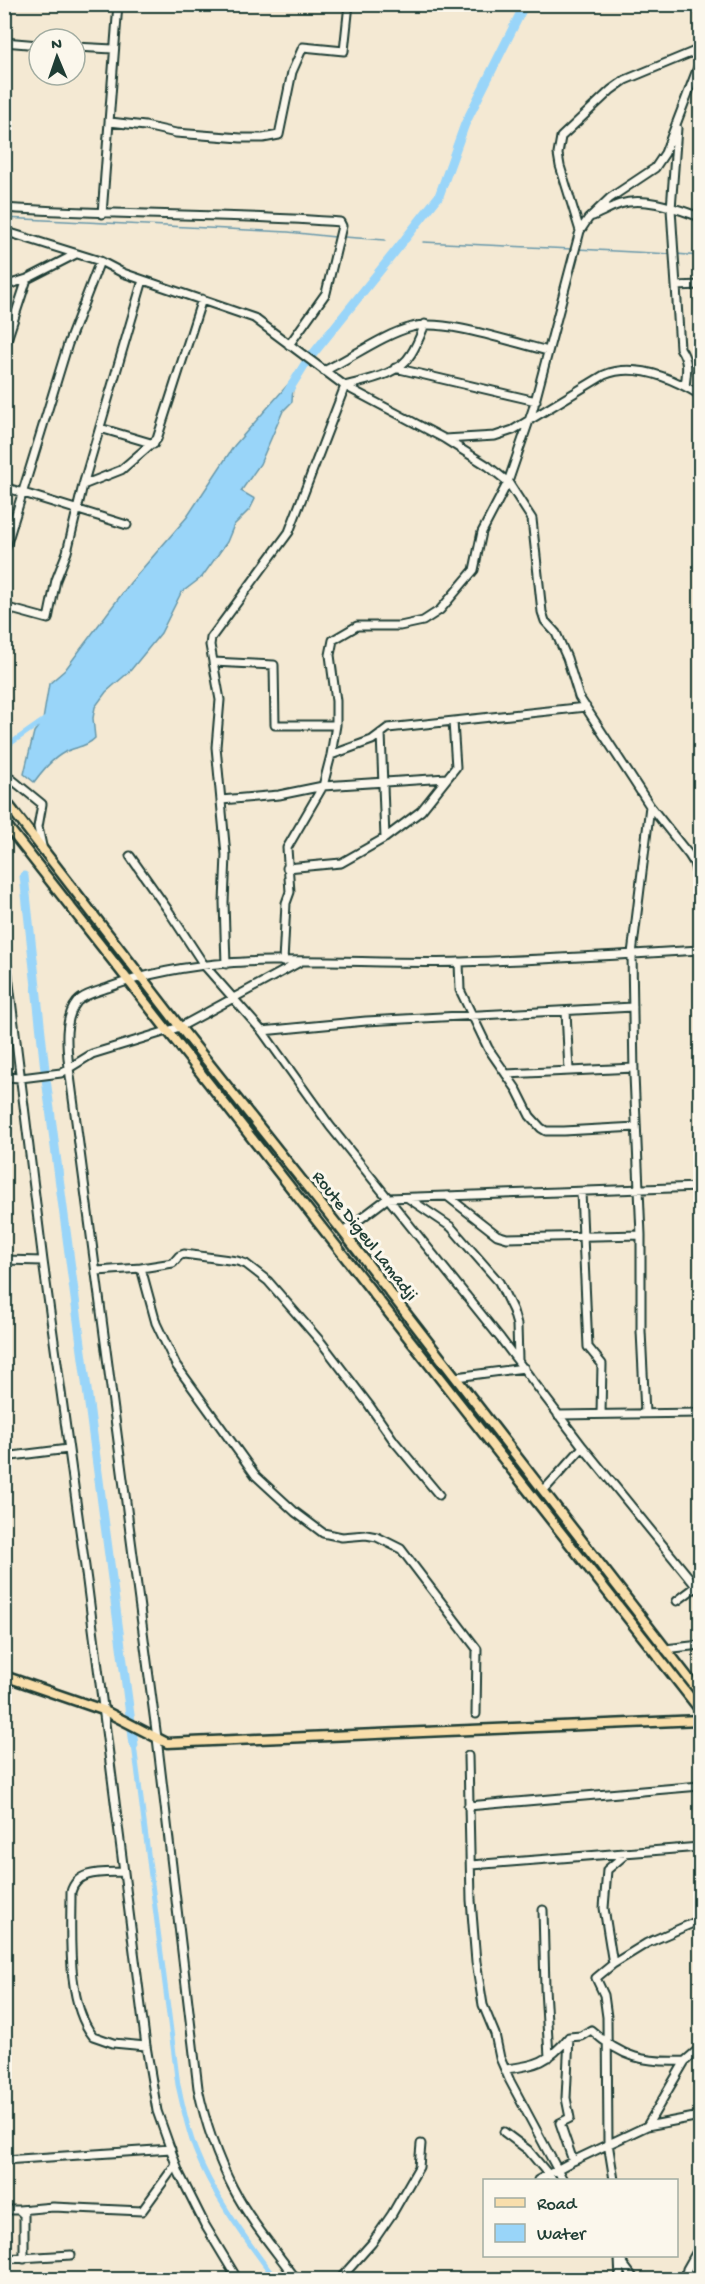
<svg xmlns="http://www.w3.org/2000/svg" width="705" height="2284" font-family="'Gochi Hand',sans-serif">
  <rect width="100%" height="100%" fill="#f4e9d3"/>
  <filter id="ink" filterUnits="userSpaceOnUse"><feTurbulence type="fractalNoise" baseFrequency=".0167" numOctaves="2"/><feDisplacementMap in="SourceGraphic" scale="12" xChannelSelector="R" yChannelSelector="G"/><feConvolveMatrix kernelMatrix="1 2 1 2 8 2 1 2 1" color-interpolation-filters="sRGB"/></filter>
  <g filter="url(#ink)">
    <!-- water -->
    <path fill="#99d5f9" stroke="#6898aa" stroke-width="1.5" d="M291 381 293 385 292 402 283 411 260 464 241 491 255 499 250 509 234 525 227 542 202 577 181 593 161 633 130 671 106 692 95 707 93 718 95 738C87 747 75 747 65 752 52 759 43 770 34 782L24 774 34 732 43 720 49 684 65 670 130 583 187 517 234 446Z"/>
    <g fill="none" stroke-linecap="round" stroke-linejoin="round">
      <!-- stream -->
      <path stroke="#6898aa" stroke-width="1.5" d="M4 218 288 232 335 237
        M344 237 385 240
        M423 242 572 249
        M577 249 671 254
        M676 254 700 256"/>
      <!-- canal -->
      <path stroke="#99d5f9" stroke-width="5" d="M4 748 47 718
        M134 1745 178 2085C183 2106 187 2128 195 2149 213 2196 246 2239 276 2280"/>
      <!-- river -->
      <path stroke="#99d5f9" stroke-width="9" d="M405 239 439 196 465 124 525 4
        M287 393 305 364 402 243
        M24 876 46 1079 134 1745"/>
      <defs>
        <path id="minor" d="M4 42 39 45
          M75 47 113 49
          M110 122 145 126 176 133 241 138H263L279 135 292 72 303 47 344 51 349 4
          M677 128 671 209 680 348C689 361 687 371 685 386
          M4 208C116 216 228 213 340 222L342 226 326 293 289 345
          M102 214 118 4
          M593 216C602 212 611 207 620 204 645 196 677 209 700 217
          M4 231 100 261 123 273 254 318 345 386 445 439 488 466 508 482 532 519 542 612 545 621 556 633 567 658 579 697 650 806 689 855 694 863 700 886
          M580 231 560 166 558 154 561 137 611 90 625 80 700 49
          M4 286 27 279 76 254
          M677 286 700 285
          M4 349 27 279
          M395 368 536 401
          M324 371C351 358 384 334 412 327 444 318 514 343 548 351
          M100 428 154 444
          M445 439 495 436 513 430 604 375C636 362 672 378 700 395
          M83 485 121 470 157 439 202 299
          M4 487 127 525
          M4 553 68 344 100 261
          M4 607 48 619 56 580 67 552 83 485 143 280
          M213 662 274 665 275 725H336
          M381 733 385 838
          M331 755 372 740 388 728 586 707
          M4 773 42 804 38 827 42 846
          M221 800 279 795 323 786 447 778
          M130 856 168 910 204 965 262 1031 330 1126 501 1339 583 1447 700 1591
          M287 868 341 863 385 838 421 811 456 767 453 722
          M4 943 43 1261 87 1581 146 2046 157 2111 179 2173 205 2225 238 2280
          M283 962 286 903 290 892 287 848 323 786 331 755 336 725V701L330 655 333 640 357 626H400L423 621 440 610 474 570 482 532 508 482 533 409 580 231 588 219 610 198 655 168 665 153 700 62
          M459 962 460 990 488 1048 517 1090 530 1116 541 1128 546 1131H564L636 1127
          M226 964 224 902 226 855 216 747 220 700 210 645 211 638 289 532 345 386C367 380 399 375 411 354 417 345 421 334 425 324
          M566 1011 569 1071
          M262 1031 366 1021 633 1007
          M506 1074 634 1068
          M4 1077 21 1078 61 1073 92 1054 180 1027 300 962
          M581 1192 588 1347 602 1364 601 1414
          M447 1196 497 1235 507 1238 641 1235
          M408 1198 451 1227 499 1282 513 1311 517 1325 518 1360
          M343 1232 388 1198 700 1187
          M4 1260 43 1261
          M141 1268 173 1263 179 1256 184 1254 237 1261 246 1264 268 1281 321 1342 369 1405 394 1441 439 1495
          M97 1271 141 1268 156 1323 176 1365 256 1476 295 1512 323 1533 342 1537 366 1535 377 1537 401 1549 477 1649 476 1714
          M456 1377 524 1368
          M645 1413 641 1331V1235L634 1075 632 954 650 806
          M558 1415 700 1413
          M4 1457 68 1449
          M544 1490 583 1447
          M677 1601 697 1586
          M665 1649 700 1645
          M468 1756 471 1900 476 1962 483 2005 495 2034 500 2058 510 2081 563 2180
          M468 1806 700 1786
          M471 1865 700 1847
          M124 1872C104 1873 77 1869 71 1892 71 1933 66 2003 93 2036L113 2043 146 2046
          M543 1910 545 1988 549 2057
          M613 1964 647 1943 700 1920
          M569 2037 566 2098 570 2118 560 2123 573 2161
          M505 2069C536 2066 549 2062 569 2037L581 2036 591 2030C622 2058 645 2063 685 2061
          M647 2126 685 2061 700 2048
          M504 2132 528 2150 553 2180
          M4 2160 171 2149
          M538 2180 573 2161 647 2126 700 2116
          M614 2180 608 2143 607 2017 604 1995 596 1978 613 1964 604 1908 607 1870 627 1853
          M4 2210H19L24 2215V2259
          M19 2210 53 2207 142 2211 176 2164
          M617 2256 635 2280
          M619 2258 620 2280
          M4 2259 71 2255
          M297 2280C275 2250 250 2221 233 2188 217 2157 205 2122 198 2088L157 1738 69 1068C67 1048 63 1019 77 1002 84 994 100 991 110 987 221 946 345 966 461 962 541 960 621 955 700 950
          M339 2280 372 2243 392 2214 419 2167 421 2144
          M685 2280 687 2269 700 2246"/>
        <path id="major" d="M4 799 180 1027 343 1232 700 1693
          M4 822 700 1710
          M4 1676 103 1710 167 1743 700 1720"/>
      </defs>
      <!-- minor casing -->
      <use href="#minor" stroke="#1f3d34" stroke-width="11"/>
      <!-- major casing -->
      <use href="#major" stroke="#1f3d34" stroke-width="13"/>
      <!-- minor -->
      <use href="#minor" stroke="#fbf7ec" stroke-width="7"/>
      <!-- major -->
      <use href="#major" stroke="#f8deab" stroke-width="8"/>
    </g>
  </g>
  <g text-anchor="middle" stroke-width="6" stroke-linejoin="round" paint-order="stroke">
    <!-- street labels -->
    <g font-size="18" fill="#1f3d34" stroke="#fbf7ec">
      <text transform="translate(366 1235) rotate(52)" y="6">Route Digeul Lamadji</text>
    </g>
  </g>
  <!-- margin -->
  <rect width="705" height="2284" fill="none" stroke="#fbf7ec" stroke-width="24"/>
  <rect x="12" y="12" width="681" height="2260" fill="none" stroke="#1f3d34" stroke-width="2" filter="url(#ink)"/>
  <!-- legend -->
  <rect x="483" y="2179" width="195" height="78" fill="#fbf7ec" stroke="#a3ada2" stroke-width="1.5"/>
  <rect x="495" y="2198" width="30" height="9" fill="#f8deab" stroke="#a3ada2" stroke-width="1.5"/>
  <text x="537" y="2209" font-size="18" fill="#1f3d34">Road</text>
  <rect x="495" y="2224" width="30" height="18" fill="#99d5f9" stroke="#a3ada2" stroke-width="1.5"/>
  <text x="537" y="2239" font-size="18" fill="#1f3d34">Water</text>
  <!-- north arrow -->
  <g transform="translate(57 57) rotate(358)"><circle r="28" fill="#fbf7ec" stroke="#a3ada2" stroke-width="1.5"/>
  <path d="M0-4.5L10 22L0 15L-10 22Z" fill="#1f3d34"/>
  <text y="-9" font-size="16" font-weight="bold" text-anchor="middle" fill="#1f3d34">N</text>
  </g>
</svg>
